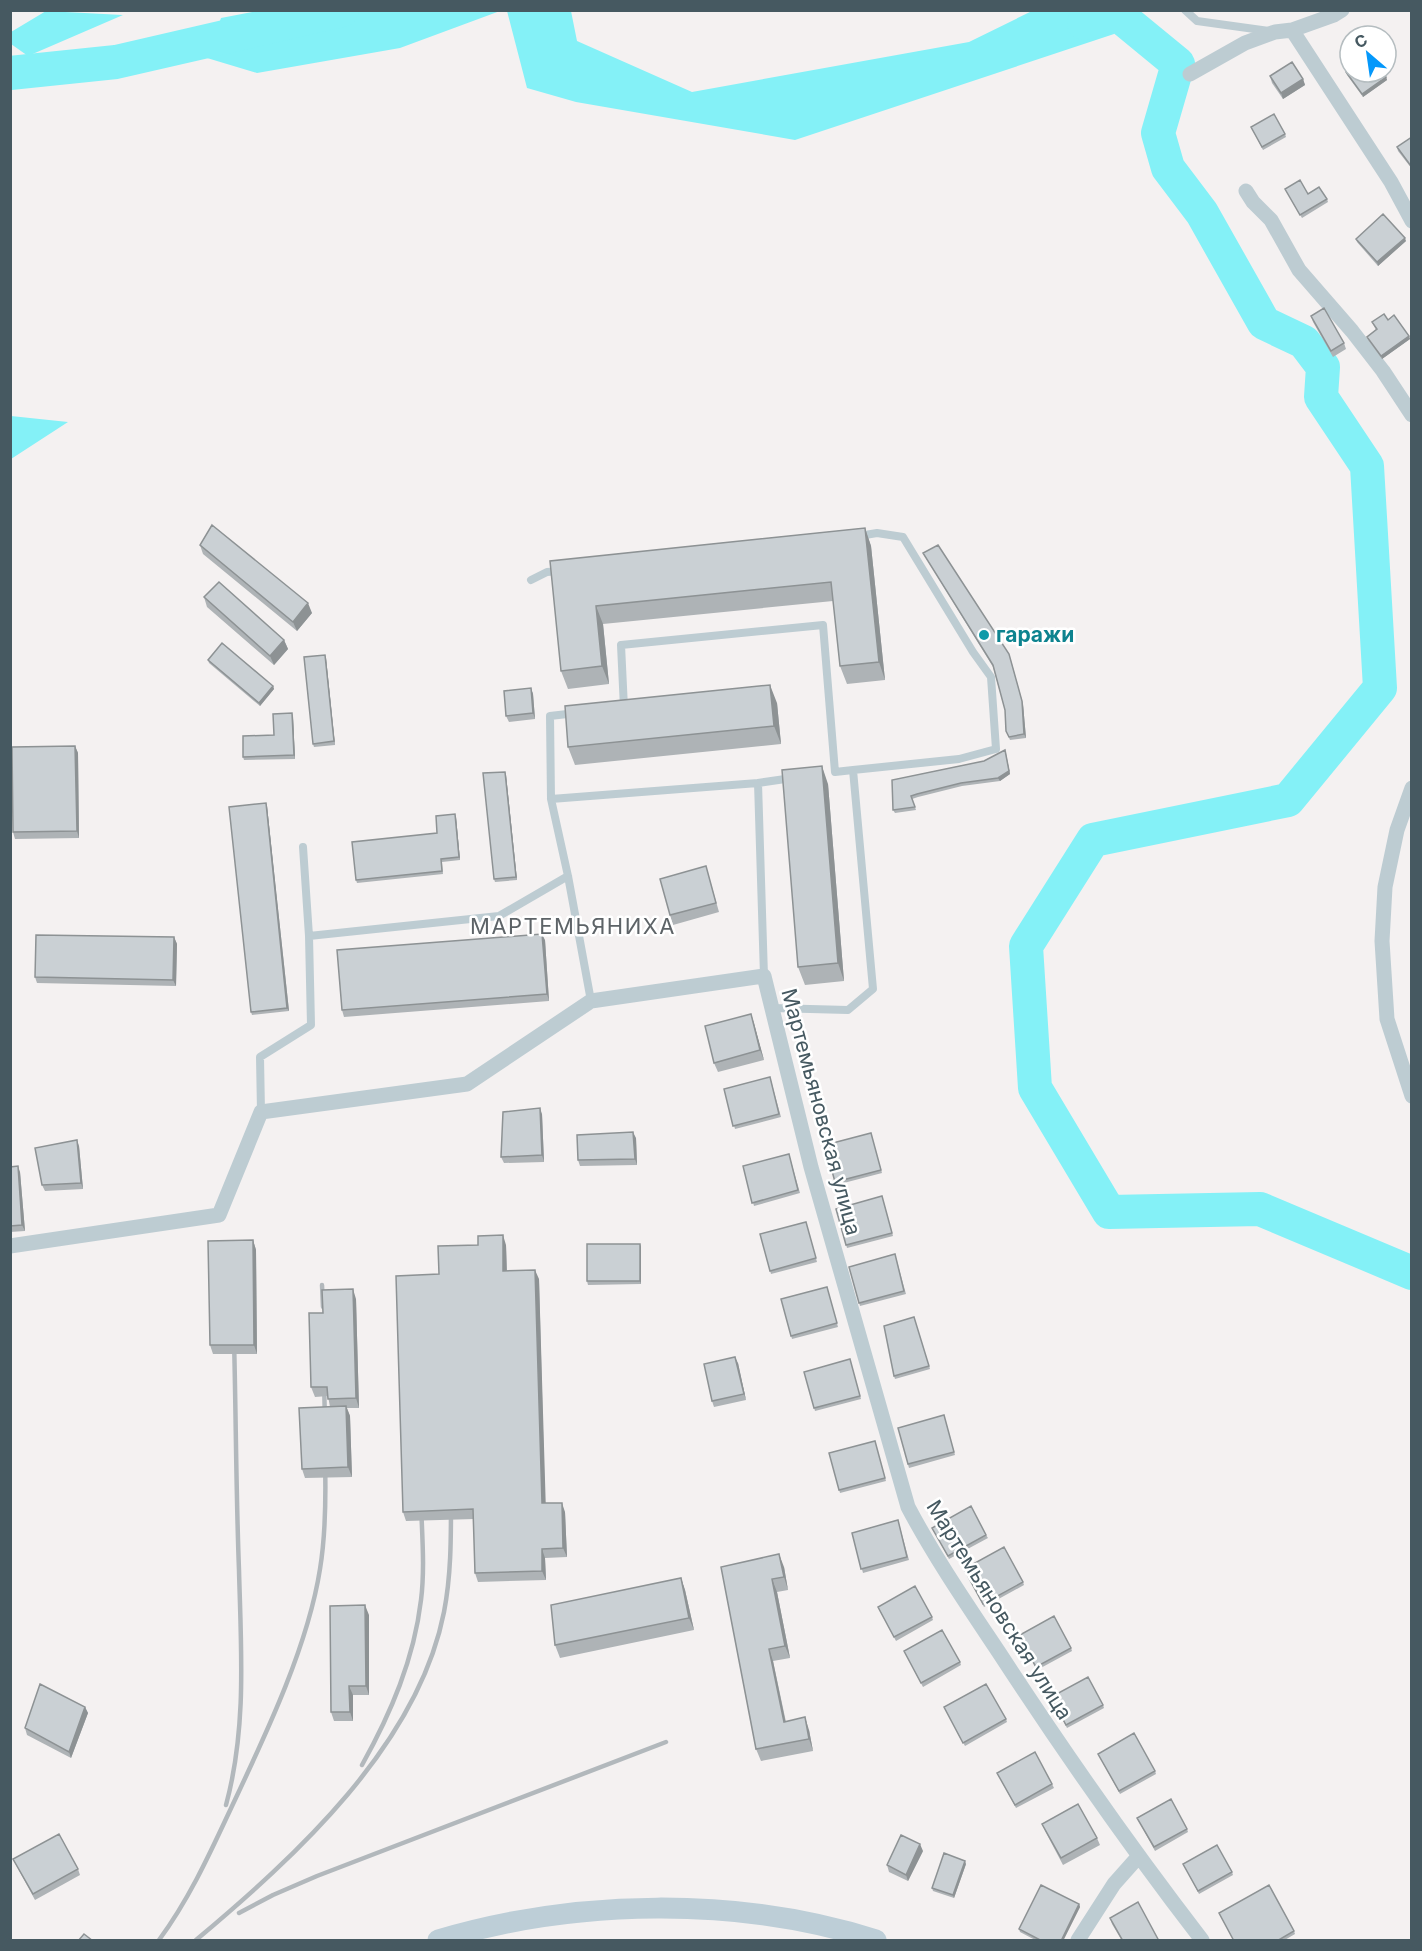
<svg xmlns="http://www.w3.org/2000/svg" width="1422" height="1951" font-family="Inter,sans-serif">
  <rect width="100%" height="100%" fill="#f4f1f1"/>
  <!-- water -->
  <path fill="#84f1f7" d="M46 11 123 15 28 56 11 44V32Z
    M257 11V10L500 11 400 48 257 73 207 58 221 18Z
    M507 11H571L577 41 692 92 969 42 1032 11H1136L1114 34 795 140 576 102 527 88Z
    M11 416 68 422 11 459Z"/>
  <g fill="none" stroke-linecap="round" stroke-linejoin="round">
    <!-- river -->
    <path stroke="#84f1f7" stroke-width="34" d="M1084 23 1116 13 1178 64 1158 133 1168 168 1202 213 1264 323 1304 342 1323 367 1321 397 1367 466 1380 688 1288 800 1093 840 1026 946 1035 1088 1109 1212 1260 1209 1412 1273
      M10 73 116 62 342 10"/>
    <!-- lane -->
    <path stroke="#bdccd2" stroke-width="8" d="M1185 10 1197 21 1269 31
      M531 580 547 572 561 571
      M621 708H624L621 645 823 625 835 772 853 770 873 989 848 1010 772 1008
      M576 713 550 716 551 799 758 783 764 976
      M853 770 959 759 996 749 991 677 973 652 903 537 877 533 859 536
      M758 783 792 778
      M551 799 568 876 591 1001
      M303 847 309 936
      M261 1112 260 1057 311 1025 309 936 499 916 568 876"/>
    <!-- street -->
    <path stroke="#bdccd2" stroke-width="15" d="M1292 30 1391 182 1412 221
      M1190 74 1245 43 1275 32 1292 30 1334 15 1342 10
      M1246 191 1253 202 1271 220 1299 270 1352 331 1383 371 1412 415
      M1412 788 1397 830 1385 887 1382 941 1387 1019 1412 1096
      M10 1246 219 1215 261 1112 467 1084 591 1001 764 976 811 1167 908 1507C935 1558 968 1606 1000 1654 1064 1752 1131 1848 1202 1940
      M1078 1940 1114 1884 1138 1857"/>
    <!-- secondary -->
    <path stroke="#bdced7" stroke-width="21" d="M438 1940C576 1899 738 1896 876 1940"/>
    <!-- rail -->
    <path stroke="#b2b8bc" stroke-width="4.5" d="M322 1285 323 1307
      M324 1379 325 1424
      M362 1765C391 1713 414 1659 421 1600 425 1568 422 1535 421 1503
      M226 1805C247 1728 241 1649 239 1570 236 1493 236 1416 234 1339
      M239 1913 273 1895 317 1876 666 1742
      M159 1940C190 1898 211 1851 233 1804 266 1734 308 1646 320 1569 326 1533 326 1497 325 1460
      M196 1940C295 1857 418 1745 444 1612 451 1576 451 1540 451 1503"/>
  </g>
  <!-- wall -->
  <path fill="#aeb3b6" d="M1346 72 1386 77 1387 80 1363 97 1347 75Z
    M1270 76 1303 79 1305 85 1283 99 1272 83Z
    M1251 127 1285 134 1286 137 1263 150Z
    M1412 137V169L1398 151 1397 147Z
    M1285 189 1327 199 1328 202 1302 218Z
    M1356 239 1406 241 1378 266 1357 242Z
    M1311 316 1344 343 1346 349 1333 357 1313 322Z
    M1388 320 1409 336 1410 339 1382 359 1368 340 1367 337 1376 330 1372 322Z
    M865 528 871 546 885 680 847 684 840 666 833 601 603 624 609 684 568 689 561 671 550 561Z
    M200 545 312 613 297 631 203 554Z
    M923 553 1023 704 1026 738 1010 740 1006 731 1005 710 993 667Z
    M204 597 284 640 288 649 274 665 207 607Z
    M325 655 326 658 335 745 314 747 313 744Z
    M208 660 273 686 274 689 260 706 209 663Z
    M531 688 533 694 535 719 509 722 506 716Z
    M777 703 781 744 575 765 568 747Z
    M293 716 295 759 244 760 243 757 274 735Z
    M75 746 78 753 79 838 15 839 13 832Z
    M1006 753 1010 774 1000 781 962 786 918 797 912 799 916 810 895 813 893 810 892 780 984 761Z
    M505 772 506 775 517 880 495 882 494 879Z
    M828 784 844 981 805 985 798 967Z
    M266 803 267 806 289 1011 252 1015 251 1012Z
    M456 817 460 860 442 862 443 874 357 883 356 880 437 833Z
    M706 866 719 912 673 925 670 915Z
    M174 937 177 944 176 986 37 983 35 977Z
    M545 940 549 1001 344 1017 342 1010Z
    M751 1014 764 1060 718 1072 714 1063Z
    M770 1077 781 1117 735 1129 724 1089Z
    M542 1114 544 1162 504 1163 501 1157Z
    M871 1133 882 1173 836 1185 825 1145Z
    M636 1138 637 1165 580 1166 578 1160Z
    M79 1146 83 1189 45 1191 42 1185Z
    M789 1154 800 1193 754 1206 743 1166Z
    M10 1167 20 1172 25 1231 10 1232Z
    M882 1196 893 1236 847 1248 836 1209Z
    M806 1222 817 1262 771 1274 760 1234Z
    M253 1240 256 1250 257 1354H213L210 1345Z
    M640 1244 641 1247V1284L588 1285 587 1281Z
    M506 1245 507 1271 539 1279 545 1503 565 1512 567 1557 545 1558 546 1580 478 1582 475 1573 474 1519 406 1521 403 1512 439 1274Z
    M895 1254 906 1294 860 1306 849 1267Z
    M827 1287 838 1327 792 1339 781 1299Z
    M356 1299 359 1408H347L350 1416 352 1477 305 1478 302 1469 330 1407 328 1396 315 1397 311 1387Z
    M914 1317 930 1369 895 1379 894 1376Z
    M850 1359 861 1399 815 1411 804 1372Z
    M738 1363 746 1400 714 1407 712 1401Z
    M944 1415 955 1455 909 1468 898 1428Z
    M875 1441 886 1481 840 1493 829 1453Z
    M898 1520 909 1560 863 1573 852 1533Z
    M932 1528 986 1535 988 1538 949 1559Z
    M721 1567H784L788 1590 777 1592 790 1658 773 1661 786 1722 809 1730 813 1751 761 1761 756 1749Z
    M964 1569 1023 1582 1024 1585 984 1607Z
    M681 1578 685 1590 694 1630 560 1658 555 1645Z
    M878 1607 932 1617 933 1620 896 1641Z
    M369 1615V1695H353V1721H334L331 1712Z
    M1018 1636 1071 1648 1072 1651 1037 1670Z
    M904 1651 960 1662 961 1665 923 1687Z
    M1051 1697 1103 1705 1104 1708 1067 1728Z
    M85 1707 88 1713 71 1758 27 1735 25 1728Z
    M944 1707 1006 1719 1007 1722 965 1746Z
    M1098 1754 1155 1771 1156 1774 1120 1794Z
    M997 1773 1052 1784 1054 1788 1016 1808Z
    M1137 1818 1187 1829 1188 1832 1155 1851Z
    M1042 1824 1097 1838 1100 1845 1063 1865 1045 1831Z
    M923 1851 908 1881 889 1872 887 1865Z
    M13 1859 78 1869 80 1875 35 1900 16 1865Z
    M966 1864 954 1898 933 1891 932 1888Z
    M1183 1864 1232 1872 1233 1875 1199 1894Z
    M1079 1904 1080 1907 1063 1941H1037L1020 1932 1019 1929Z
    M1219 1913 1294 1931 1295 1934 1283 1941H1234Z
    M1110 1918 1159 1941H1122L1112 1924Z"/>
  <!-- shaded-wall -->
  <path fill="#8d9294" d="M1386 77 1387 80 1363 97 1362 94Z
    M1303 79 1305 85 1283 99 1281 93Z
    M1405 238 1406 241 1378 266 1377 262Z
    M1409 336 1410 339 1382 359 1381 356Z
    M865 528 871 546 885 680 879 662Z
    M308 603 312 613 297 631 293 622Z
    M596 606 603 624 609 684 602 666Z
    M284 640 288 649 274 665 270 656Z
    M325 655 326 658 335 745 334 741Z
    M1010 657 1023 704 1026 738 1024 734Z
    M770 685 777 703 781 744 774 726Z
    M273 686 274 689 260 706 259 703Z
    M531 688 533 694 535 719 533 713Z
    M292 713 293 716 295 759 294 755Z
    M75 746 78 753 79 838 77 831Z
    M1005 750 1010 774 1000 781 998 778Z
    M822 766 828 784 844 981 838 963Z
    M505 772 506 775 517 880 516 877Z
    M266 803 267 806 289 1011 287 1008Z
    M455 814 456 817 460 860 459 857Z
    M542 934 545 940 549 1001 547 994Z
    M174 937 177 944 176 986 173 980Z
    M751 1014 754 1023 764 1060 760 1050Z
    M540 1108 542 1114 544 1162 542 1155Z
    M633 1132 636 1138 637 1165 635 1159Z
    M77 1140 79 1146 83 1189 81 1183Z
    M18 1166 20 1172 25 1231 22 1225Z
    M503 1235 506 1245 507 1280 503 1271Z
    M253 1240 256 1250 257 1354 254 1345Z
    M640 1244 641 1247V1284L640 1281Z
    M535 1270 539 1279 546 1513 542 1503Z
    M353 1289 356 1299 359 1408 356 1398Z
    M735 1357 738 1363 746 1400 744 1394Z
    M346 1406 350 1416 352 1477 348 1467Z
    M562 1503 565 1512 567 1557 563 1548Z
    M542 1549 545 1558 546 1580 542 1571Z
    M779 1554 784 1567 788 1590 784 1577Z
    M681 1578 685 1590 694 1630 689 1618Z
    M772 1579 777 1592 790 1658 785 1646Z
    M365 1605 369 1615V1695L366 1686Z
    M769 1649 773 1661 788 1734 784 1722Z
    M349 1686 353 1695V1721L350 1712Z
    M85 1707 88 1713 71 1758 69 1752Z
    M805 1717 809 1730 813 1751 809 1739Z
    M920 1844 923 1851 908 1881 906 1875Z
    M965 1861 966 1864 954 1898 953 1895Z
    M1079 1904 1080 1907 1063 1941H1061Z"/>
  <!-- building -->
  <path fill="#cad0d4" stroke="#8d9294" stroke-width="1.5" d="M1292 62 1303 79 1281 93 1270 76Z
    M1350 69V72H1382L1386 77 1362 94 1346 72Z
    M1274 114 1285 134 1262 147 1251 127Z
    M1412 137V166H1411L1397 147Z
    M1300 180 1308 194 1319 187 1327 199 1300 215 1285 189Z
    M1383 214 1405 238 1377 262 1356 239Z
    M1324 308 1344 343 1331 351 1311 316Z
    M1384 314 1388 320 1394 315 1409 336 1381 356 1367 337 1377 329 1372 322Z
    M212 525 308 603 293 622 200 545Z
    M865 528 879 662 840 666 831 582 596 606 602 666 561 671 550 561Z
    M938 545 1009 654 1022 701 1024 734 1009 737 1006 731 1005 710 993 665 923 553Z
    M219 582 284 640 270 656 204 597Z
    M222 643 273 686 259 703 208 660Z
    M325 655 334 741 313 744 304 657Z
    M770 685 774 726 568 747 565 706Z
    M531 688 533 713 506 716 504 691Z
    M292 713 294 755 243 757V736L274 735 273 714Z
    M75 746 77 831 13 832 12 747Z
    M1005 750 1009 771 998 778 961 783 917 794 911 796 915 807 893 810 892 780 984 761Z
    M822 766 838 963 798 967 782 770Z
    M505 772 516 877 494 879 483 773Z
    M266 803 287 1008 251 1012 229 807Z
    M455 814 459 857 441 859 442 871 356 880 352 842 437 833 436 816Z
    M706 866 716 903 670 915 660 879Z
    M542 934 547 994 342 1010 337 950Z
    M36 935 174 937 173 980 35 977Z
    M751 1014 760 1050 714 1063 705 1026Z
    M770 1077 779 1114 733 1126 724 1089Z
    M540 1108 542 1155 501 1157 503 1112Z
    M633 1132 635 1159 578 1160 577 1135Z
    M871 1133 881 1170 835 1182 825 1145Z
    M77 1140 81 1183 42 1185 35 1148Z
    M789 1154 798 1190 752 1203 743 1166Z
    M18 1166 22 1225 10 1226V1167Z
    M882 1196 892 1233 846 1245 836 1209Z
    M806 1222 816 1258 770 1271 760 1234Z
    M503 1235V1271L535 1270 542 1503H562L563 1548 542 1549V1571L475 1573 473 1509 403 1512 396 1276 439 1274 438 1246 478 1245V1236Z
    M253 1240 254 1345H210L208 1241Z
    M587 1244H640V1281H587Z
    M895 1254 904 1291 859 1303 849 1267Z
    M827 1287 837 1323 791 1336 781 1299Z
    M353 1289 356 1398 328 1399 327 1387H311L309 1313H323L322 1290Z
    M914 1317 929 1366 894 1376 884 1326Z
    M735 1357 744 1394 712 1401 704 1364Z
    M850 1359 860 1396 814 1408 804 1372Z
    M346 1406 348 1467 302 1469 299 1408Z
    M944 1415 954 1452 908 1464 898 1428Z
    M875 1441 885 1478 839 1490 829 1453Z
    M971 1506 986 1535 948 1556 932 1528Z
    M898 1520 907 1557 861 1569 852 1533Z
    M1004 1547 1023 1582 983 1604 964 1569Z
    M779 1554 784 1577 772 1579 785 1646 769 1649 784 1722 805 1717 809 1739 756 1749 721 1567Z
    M681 1578 689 1618 555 1645 551 1605Z
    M915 1586 932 1617 894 1637 878 1607Z
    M365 1605 366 1686H349L350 1712H331L330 1606Z
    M1054 1616 1071 1648 1036 1667 1018 1636Z
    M942 1630 960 1662 921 1683 904 1651Z
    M1088 1677 1103 1705 1066 1725 1051 1697Z
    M40 1684 85 1707 69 1752 25 1728Z
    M986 1684 1006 1719 963 1743 944 1707Z
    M1134 1733 1155 1771 1119 1791 1098 1754Z
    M1035 1752 1052 1784 1015 1805 997 1773Z
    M1171 1799 1187 1829 1154 1847 1137 1818Z
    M1078 1804 1097 1838 1061 1858 1042 1824Z
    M59 1834 78 1869 33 1894 13 1859Z
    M901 1835 920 1844 906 1875 887 1865Z
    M1217 1845 1232 1872 1198 1891 1183 1864Z
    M944 1853 965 1861 953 1895 932 1888Z
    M1041 1885 1079 1904 1061 1941H1042L1019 1929Z
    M1269 1885 1294 1931 1277 1941H1234L1219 1913Z
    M1138 1902 1159 1941H1123L1110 1918Z
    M84 1934 93 1941H78Z"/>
  <!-- markers -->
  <circle fill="#0f9aa8" stroke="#fff" stroke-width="2" cx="984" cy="635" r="6"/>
  <g text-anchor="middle" stroke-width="5" stroke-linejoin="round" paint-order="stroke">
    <!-- culture labels -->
    <g font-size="21" font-weight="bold" fill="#0d838f" stroke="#fff" text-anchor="start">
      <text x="996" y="642">гаражи</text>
    </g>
    <!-- street labels -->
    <g font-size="21" fill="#465961" stroke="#fff">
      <text transform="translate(821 1112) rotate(75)" y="7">Мартемьяновская улица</text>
      <text transform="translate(999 1610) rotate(58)" y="7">Мартемьяновская улица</text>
    </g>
    <!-- neighbourhood labels -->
    <g font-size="22" letter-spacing="1.5" fill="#5d6367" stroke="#fff">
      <text x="573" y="934">МАРТЕМЬЯНИХА</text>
    </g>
  </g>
  <!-- border -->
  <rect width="1422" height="1951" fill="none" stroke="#465961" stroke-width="24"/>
  <!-- north arrow -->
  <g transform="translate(1368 54) rotate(331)"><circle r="28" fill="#ffffff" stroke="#b5bdc0" stroke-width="1.5"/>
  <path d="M0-4.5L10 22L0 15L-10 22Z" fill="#0498fb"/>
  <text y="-9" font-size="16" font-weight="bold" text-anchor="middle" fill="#465961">С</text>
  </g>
</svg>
